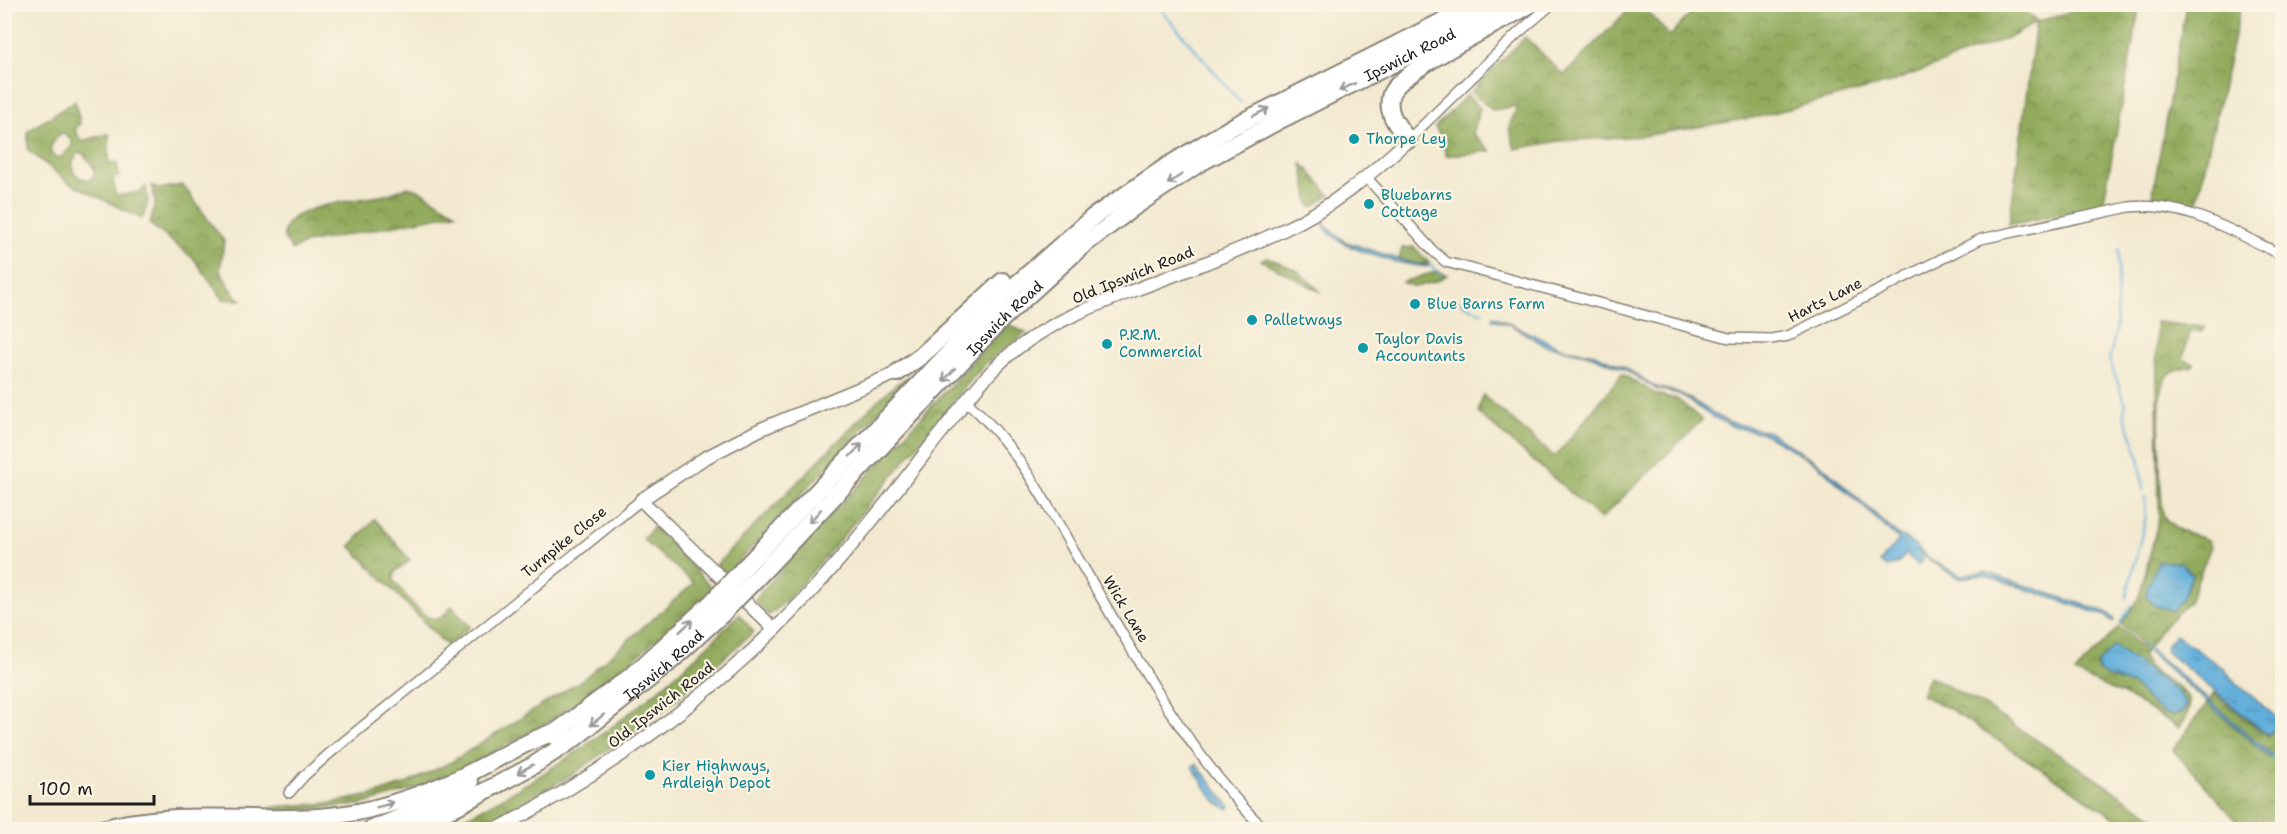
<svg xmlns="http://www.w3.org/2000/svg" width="2287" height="834" font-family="'Shantell Sans',sans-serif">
  <defs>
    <pattern id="forest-crowns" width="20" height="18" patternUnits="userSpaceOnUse" patternTransform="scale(1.5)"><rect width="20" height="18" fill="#91aa5c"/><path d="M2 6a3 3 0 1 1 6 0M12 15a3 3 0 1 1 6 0" fill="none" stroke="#768a4b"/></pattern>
    <pattern id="water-ripples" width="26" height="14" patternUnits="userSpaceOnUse" patternTransform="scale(1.5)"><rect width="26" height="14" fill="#61aeda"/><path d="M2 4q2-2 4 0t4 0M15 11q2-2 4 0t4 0" fill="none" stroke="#4f8db0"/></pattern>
  </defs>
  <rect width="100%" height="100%" fill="#fcf5e5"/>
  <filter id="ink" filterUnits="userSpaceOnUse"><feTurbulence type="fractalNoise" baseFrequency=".0167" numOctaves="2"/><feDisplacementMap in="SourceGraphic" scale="12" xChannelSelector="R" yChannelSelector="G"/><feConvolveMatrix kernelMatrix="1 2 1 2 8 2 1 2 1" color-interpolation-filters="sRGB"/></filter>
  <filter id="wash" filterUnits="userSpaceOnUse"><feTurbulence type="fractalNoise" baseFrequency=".008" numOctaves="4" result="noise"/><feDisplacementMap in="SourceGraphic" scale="24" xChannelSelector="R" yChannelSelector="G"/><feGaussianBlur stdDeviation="1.35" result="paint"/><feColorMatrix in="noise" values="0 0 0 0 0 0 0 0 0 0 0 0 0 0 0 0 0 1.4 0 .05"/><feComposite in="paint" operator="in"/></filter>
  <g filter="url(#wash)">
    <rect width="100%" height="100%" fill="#f3e9d0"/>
    <!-- forest -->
    <path fill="url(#forest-crowns)" stroke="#56633c" stroke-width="1.5" fill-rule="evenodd" d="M1633 5H1642L1670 36 1696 7 1695 5H2019L2037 22 2091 5H2140L2103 205 2009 225 2036 22 2015 35 1889 83 1758 117 1643 136 1559 141 1515 149 1509 126 1518 106 1492 110 1471 92 1525 37 1564 75Z
      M2186 5H2241L2196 206 2166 198 2152 197Z
      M1467 95 1480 108 1473 134 1491 151 1446 156 1442 139 1435 127Z
      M75 101 80 123 75 130 81 141 109 134V164L117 163 119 176 113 178 116 196 141 192 146 186 148 203 142 219 68 182 28 150V131ZM61 133 72 139V146L62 157H54L50 150 54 140ZM77 153H82C90 162 99 169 91 180L80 178 73 172V162Z
      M1302 163 1330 195 1312 207 1309 204Z
      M152 185 158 189 183 185 224 241 220 271 235 295 242 300 223 299 195 260 150 224 155 203Z
      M407 187 421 191 456 213 306 243 292 250 284 238C277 204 365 200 385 195 393 193 400 190 407 187Z
      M1414 247 1429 263 1418 264 1399 259 1402 248Z
      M1267 257 1298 271 1321 292 1261 260Z
      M1438 271 1447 275 1435 282 1415 287 1402 282Z
      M2156 322 2205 327 2201 332H2190L2183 359 2194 364 2191 367C2177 368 2167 372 2162 386 2157 400 2160 500 2164 517L2177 529 2208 540 2211 546 2189 602 2164 626 2142 656C2152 685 2213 684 2179 728L2136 701 2075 673 2119 627 2142 647 2144 645 2121 624 2139 598 2159 518Z
      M1007 324 1026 333 985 364 972 379C946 408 786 613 768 615L754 601 762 590Z
      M914 374 726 575 716 565 878 400 897 383Z
      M1622 374 1655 394 1677 399 1702 420 1601 519 1478 413 1483 395 1555 457Z
      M375 519 410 560 395 572 394 581C403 591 424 622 437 619 443 618 447 611 452 606L470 627 447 646 350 546Z
      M654 526 713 589 613 678 547 723 439 782 360 805 269 812 271 807 331 803 377 794 408 783 451 762 582 680 694 583 643 540Z
      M739 614 754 632 660 713 572 775 474 829H441C552 777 654 703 739 614Z
      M1929 676 1981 704 2173 829H2132L1950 709 1921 695Z
      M2214 693 2268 737 2282 718V764L2277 759 2275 761 2282 768V829H2244L2173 750 2207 703 2270 758 2272 756 2209 701Z"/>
    <!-- water -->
    <path fill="url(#water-ripples)" stroke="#3e657b" stroke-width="1.5" d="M1324 223 1344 241 1407 262 1431 266C1410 270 1325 245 1324 223Z
      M1493 316 1564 349 1595 354 1624 367 1656 387 1680 393 1728 422 1767 431 1822 465 1900 537H1904L1935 562 1960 575 1985 572 2106 612 2114 619 2113 622 2106 616 1984 575 1959 578 1933 563 1919 551 1923 559 1918 565 1906 554 1897 564 1887 567 1880 562 1899 540 1817 464 1763 433 1733 427 1711 416 1679 394 1656 389 1626 370 1590 355 1544 345 1511 325 1492 319Z
      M2159 561 2182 563 2192 575 2182 600 2173 611 2154 605 2146 596 2148 585Z
      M2176 635 2224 669 2235 682 2275 716 2278 723 2269 736 2167 652 2166 646Z
      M2114 646 2178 692 2186 704 2183 712C2160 724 2148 696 2133 686 2123 680 2110 680 2099 672L2097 664Z
      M2151 650 2273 756 2271 758 2149 652Z
      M1196 764 1230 806 1228 809C1208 800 1205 783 1192 767Z"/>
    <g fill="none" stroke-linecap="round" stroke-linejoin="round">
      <!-- stream -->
      <path stroke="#61aeda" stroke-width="2" d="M1156 4 1241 103
        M2119 249 2116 331 2109 360 2125 402 2124 414 2139 457 2143 490
        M1429 265 1441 274
        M1458 301 1473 309
        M1476 310 1483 313
        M2126 598 2146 517 2145 496
        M2120 623 2132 605
        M2142 644 2151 652
        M2272 756 2282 765"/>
    </g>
  </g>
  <g filter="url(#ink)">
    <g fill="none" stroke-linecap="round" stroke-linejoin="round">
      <defs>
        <path id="minor" d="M1408 140 1517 34 1552 4
          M1367 178 1433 251 1446 262 1729 338 1771 339 1788 336 1981 239 2129 207C2185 201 2233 232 2282 255
          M966 401C1016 444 1047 504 1079 560 1134 653 1187 753 1265 830
          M289 793 304 776 330 753 641 500"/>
        <path id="tertiary" d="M774 629 641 500 703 459 761 429 897 373
          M495 830C629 761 750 667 846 552 880 512 912 470 944 429 967 400 989 369 1019 347 1055 320 1098 304 1140 288 1187 270 1235 253 1281 231 1330 209 1369 176 1408 140"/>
        <g id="trunk">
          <path d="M1408 140C1398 127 1385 112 1391 94 1400 70 1504 21 1531 4"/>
          <path d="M897 373 921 356 1003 281"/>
          <path d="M743 569 1002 297 1093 217 1167 166 1232 127 1477 4"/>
          <path id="s1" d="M755 580 1004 317 1081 247 1134 207 1198 164 1282 119 1512 4"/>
          <path d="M552 735 634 674 710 604"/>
          <path d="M98 830C183 805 271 828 357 812 393 805 428 792 461 777 495 761 525 741 560 730"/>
          <path d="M370 830 429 806 470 783"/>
          <path id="s2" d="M412 830 534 765 575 738 664 667 722 614"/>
        </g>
      </defs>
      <!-- minor casing -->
      <use href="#minor" stroke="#888276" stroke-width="12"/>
      <!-- tertiary casing -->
      <use href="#tertiary" stroke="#888276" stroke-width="15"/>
      <!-- trunk casing -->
      <use href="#trunk" stroke="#888276" stroke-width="20"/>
      <!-- minor -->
      <use href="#minor" stroke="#fff" stroke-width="9"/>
      <!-- tertiary -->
      <use href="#tertiary" stroke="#fff" stroke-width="12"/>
      <!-- trunk -->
      <use href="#trunk" stroke="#fff" stroke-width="16"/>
      <defs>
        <path id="trunk-bridge" d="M710 604 743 569
          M722 614 755 580"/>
      </defs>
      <!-- trunk-bridge casing -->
      <use href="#trunk-bridge" stroke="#888276" stroke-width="20" stroke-linecap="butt"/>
      <!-- trunk-bridge -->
      <use href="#trunk-bridge" stroke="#fff" stroke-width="16"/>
    </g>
    <!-- one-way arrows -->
    <defs><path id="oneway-shaft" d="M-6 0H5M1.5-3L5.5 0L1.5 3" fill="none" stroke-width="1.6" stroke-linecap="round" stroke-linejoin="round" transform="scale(1.5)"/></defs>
    <g stroke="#999">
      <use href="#oneway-shaft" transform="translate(1347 87) rotate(155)"/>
      <use href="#oneway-shaft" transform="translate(1261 112) rotate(-27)"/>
      <use href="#oneway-shaft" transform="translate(1175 179) rotate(146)"/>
      <use href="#oneway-shaft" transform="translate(949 375) rotate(133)"/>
      <use href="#oneway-shaft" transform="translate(856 450) rotate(-46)"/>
      <use href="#oneway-shaft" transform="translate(815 516) rotate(132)"/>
      <use href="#oneway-shaft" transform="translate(686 626) rotate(-43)"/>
      <use href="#oneway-shaft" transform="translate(597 720) rotate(141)"/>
      <use href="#oneway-shaft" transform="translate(525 769) rotate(151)"/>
      <use href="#oneway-shaft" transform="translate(385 805) rotate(-15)"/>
    </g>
  </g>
  <!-- markers -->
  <g fill="#0f9aa8" stroke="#fcf5e5" stroke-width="2">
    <circle cx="1354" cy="139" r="6"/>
    <circle cx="1369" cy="204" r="6"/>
    <circle cx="1415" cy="304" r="6"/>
    <circle cx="1252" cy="320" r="6"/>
    <circle cx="1107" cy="344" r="6"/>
    <circle cx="1363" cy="348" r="6"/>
    <circle cx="650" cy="775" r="6"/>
  </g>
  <g text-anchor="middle" stroke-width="4.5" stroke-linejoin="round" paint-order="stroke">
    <!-- street labels -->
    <g font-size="15" fill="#1c1c1c" stroke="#fcf5e5">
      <text dy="5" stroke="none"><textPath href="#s1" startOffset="848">Ipswich Road</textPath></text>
      <text transform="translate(1133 275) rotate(-22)" y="5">Old Ipswich Road</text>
      <text transform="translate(1825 300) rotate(-27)" y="5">Harts Lane</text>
      <text dy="5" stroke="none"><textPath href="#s1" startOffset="362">Ipswich Road</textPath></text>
      <text transform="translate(564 542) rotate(-39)" y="5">Turnpike Close</text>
      <text transform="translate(1126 609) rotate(59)" y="5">Wick Lane</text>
      <text dy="5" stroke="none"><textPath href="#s2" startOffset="302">Ipswich Road</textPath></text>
      <text transform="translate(661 705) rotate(-38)" y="5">Old Ipswich Road</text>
    </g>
    <!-- culture labels -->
    <g font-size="15" fill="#0d838f" stroke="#fcf5e5" text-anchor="start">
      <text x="1366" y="144">Thorpe Ley</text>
      <text x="1381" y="200">Bluebarns<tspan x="1381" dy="17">Cottage</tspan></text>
      <text x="1427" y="309">Blue Barns Farm</text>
      <text x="1264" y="325">Palletways</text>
      <text x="1119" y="340">P.R.M.<tspan x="1119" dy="17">Commercial</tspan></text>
      <text x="1375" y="344">Taylor Davis<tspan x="1375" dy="17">Accountants</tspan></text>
      <text x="662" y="771">Kier Highways,<tspan x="662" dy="17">Ardleigh Depot</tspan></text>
    </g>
  </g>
  <!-- margin -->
  <rect width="2287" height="834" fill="none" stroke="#fcf5e5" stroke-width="24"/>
  <!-- scale -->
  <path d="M30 795v9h124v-9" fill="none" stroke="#1c1c1c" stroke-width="3"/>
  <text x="39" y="795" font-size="18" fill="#1c1c1c" stroke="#fcf5e5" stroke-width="4.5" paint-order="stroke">100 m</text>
</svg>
